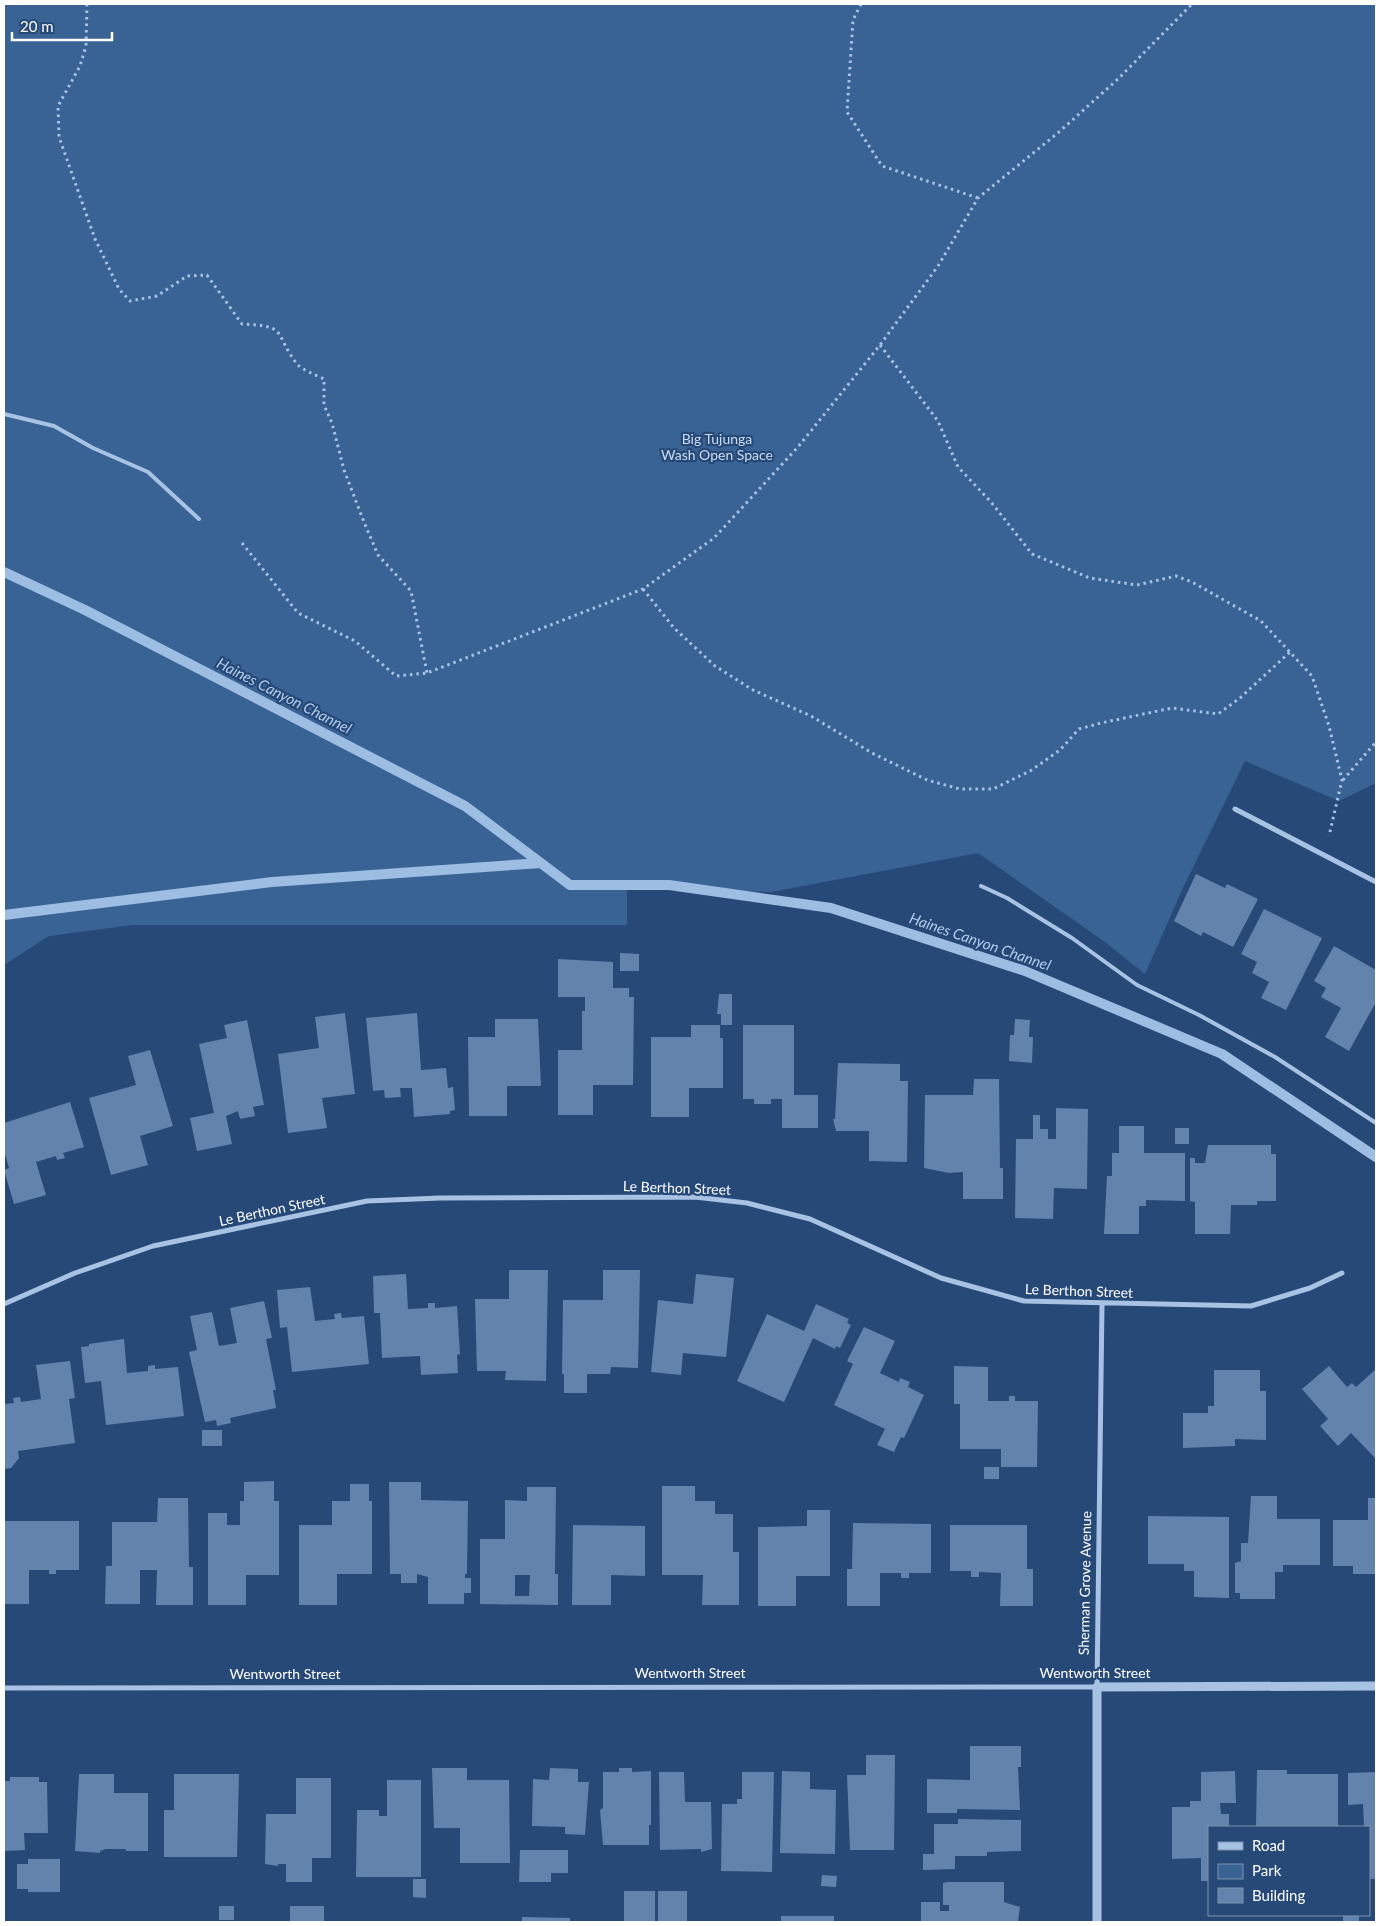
<svg xmlns="http://www.w3.org/2000/svg" width="1380" height="1926" font-family="Lato,sans-serif">
  <rect width="100%" height="100%" fill="#264978"/>
  <!-- green -->
  <path fill="#3a6395" d="M4 4H1376V783L1339 801 1245 761 1182 890 1145 974 1105 942 978 853 771 892 627 887V925H132L49 936 4 965Z"/>
  <g fill="none" stroke-linecap="round" stroke-linejoin="round">
    <!-- stream -->
    <path stroke="#9dbde3" stroke-width="10" d="M4 572 85 610 465 806 570 885H669L831 908 1025 971 1222 1054 1376 1157
      M4 915 272 882 541 863"/>
  </g>
  <!-- building -->
  <path fill="#6283ac" fill-rule="evenodd" d="M1196 874 1225 888 1227 884 1258 899 1233 947 1203 932 1201 936 1174 921Z
    M1264 909 1322 938 1286 1010 1261 998 1269 982 1252 973 1257 962 1241 954Z
    M1334 946 1376 970V1002L1349 1051 1325 1037 1341 1008 1321 997 1326 988 1314 981Z
    M620 953 639 954V971H620Z
    M558 959 613 962V988H629V997H634L633 1085H593V1115H558V1050H582V1011H585V997H558Z
    M719 994H732V1025H721V1014H717Z
    M345 1013 355 1094 322 1098 327 1128 288 1133 278 1054 319 1048 315 1017Z
    M417 1013 421 1070 446 1068 448 1088 453 1087 455 1110 450 1111V1114L414 1117 412 1088H400L401 1097 385 1098 384 1090 373 1091 366 1018Z
    M495 1019H538L541 1086H507V1116H469L468 1037H495Z
    M1015 1019 1030 1020 1029 1037H1033L1032 1063 1009 1061 1010 1035H1014Z
    M247 1020 264 1105 253 1107 255 1116 240 1119 238 1111 226 1116 232 1144 197 1151 190 1118 214 1113 199 1044 227 1038 224 1025Z
    M691 1025H720V1038H723V1088H689V1117H651V1037H691Z
    M743 1025H794V1095H818V1128H782V1099H771V1104H754V1099H743Z
    M150 1050 173 1126 140 1136 148 1165 111 1175 89 1098 136 1085 128 1056Z
    M838 1063 900 1064V1081H908L907 1162 869 1161V1131H836L833 1119H835Z
    M974 1079H999L1000 1168H1003V1199H963V1172L949 1173 924 1168 925 1095H973Z
    M70 1102 84 1147 63 1153 65 1158 57 1160 56 1156 36 1162 46 1195 14 1204 4 1170 9 1168 4 1150V1123Z
    M1056 1108 1088 1109 1087 1189 1054 1188 1053 1219 1015 1218 1016 1139H1033V1115H1040V1129H1048V1139H1056Z
    M1119 1126H1144V1153H1185V1201L1146 1200V1206H1139V1234H1104L1107 1176H1112V1153H1119Z
    M1175 1128H1189V1144H1175Z
    M1208 1145H1271V1154H1276V1201H1257V1205H1231L1230 1234H1195V1202L1190 1201V1158H1195V1163H1205Z
    M509 1270H548L546 1381 505 1380 506 1371H477L475 1299H509Z
    M603 1270H640L638 1368 611 1367 610 1374H587V1393H564V1374H562L563 1300H603Z
    M406 1274 408 1309 428 1308V1303H435V1308L457 1306 460 1354 457 1355 458 1373 421 1375 420 1356 382 1358 380 1313H374L373 1276Z
    M696 1274 734 1278 726 1357 683 1353 681 1375 651 1372 658 1300 693 1304Z
    M310 1287 315 1321 335 1319 334 1314 341 1313 342 1318 364 1316 369 1364 292 1372 287 1327 280 1328 277 1290Z
    M264 1301 272 1338 266 1339 276 1390H273L276 1408 230 1418 231 1423 217 1426 216 1420 205 1422 189 1352 197 1350 190 1316 212 1312 219 1346 237 1343 230 1308Z
    M816 1304 849 1319 847 1323 851 1325 840 1348 836 1346 835 1349 813 1338 784 1402 737 1381 767 1314 804 1331Z
    M864 1327 895 1341 880 1373 899 1382 900 1378 910 1382 908 1387 924 1395 904 1438 901 1437 894 1452 877 1445 885 1429 834 1405 853 1364 847 1361Z
    M124 1339 127 1373 148 1371V1366L155 1365V1369L178 1367 184 1416 106 1425 101 1381 85 1383 81 1347 89 1346V1344Z
    M70 1361 75 1398 69 1399 75 1443 18 1451 19 1458 11 1468 4 1469V1404L14 1403 13 1398 20 1397 21 1402 41 1399 36 1365Z
    M954 1366 988 1367V1401H1009V1396H1015V1401H1038L1037 1467H1001V1449H960V1404H954Z
    M1329 1366 1347 1387 1352 1383 1356 1387 1376 1369V1459L1351 1433 1338 1446 1320 1426 1328 1419 1302 1389Z
    M1214 1370H1260V1391H1266V1440L1235 1439V1446L1183 1448V1413H1208V1406H1214Z
    M202 1430H222V1446H202Z
    M984 1467H999V1479H984Z
    M274 1481V1501H279V1575H246V1605H208V1513H227V1525H240V1501H244V1482Z
    M389 1482H421V1500L468 1501 467 1574H465V1578H471V1593H464V1604H428V1577L417 1574V1583H401V1574H390Z
    M350 1484H369V1501H372V1574H337V1605H299V1525H332V1501H350Z
    M662 1486H695V1501H715V1514H733V1552H739V1605H702L703 1575H662Z
    M527 1487H556L555 1574H558V1605L480 1604V1539H505V1500L527 1501ZM515 1575H530L529 1596H515Z
    M1251 1496H1277V1519H1320V1565H1283V1572H1275V1599H1240V1593H1235V1563L1241 1561V1543H1248Z
    M158 1498H188L189 1567H193V1605H156L157 1570H140V1604H105L106 1566H112V1522H157Z
    M1368 1498H1376V1574H1353V1566H1333V1520H1368Z
    M807 1510H830V1576H796V1606H758V1527L807 1526Z
    M1148 1516 1229 1517V1598L1194 1597V1571H1184V1564H1148Z
    M4 1521H79V1570H56V1574H49V1570H29V1604H4Z
    M853 1523 931 1524V1573H909V1578H901V1573H880V1606H847V1569H852Z
    M573 1525 645 1526V1576L611 1575V1605H572Z
    M950 1525H1027V1569H1033V1606H1000L1001 1573 979 1572V1577H971V1571H950Z
    M970 1746H1021V1767H1018L1020 1810 957 1809V1813H927V1779L970 1780Z
    M866 1755H895L894 1850H850L847 1775H866Z
    M432 1768H467V1780H509L510 1863H460V1828H434Z
    M550 1768 578 1769V1782H589L585 1835 565 1834V1827L532 1826 533 1779 549 1780Z
    M619 1768H632V1772L651 1771V1825H649V1845H603L600 1810 603 1808V1772H619Z
    M1257 1770H1287V1774H1338V1827H1256Z
    M782 1771 810 1772V1789L836 1790 835 1854 780 1853Z
    M1235 1771 1236 1803H1220L1221 1814H1229V1827H1209V1881H1201V1858L1172 1859V1807H1190V1801H1201V1772Z
    M659 1772H684L685 1802H711L712 1849 701 1852V1849L660 1850Z
    M742 1772H774L772 1872 721 1871 722 1804H737V1799H742Z
    M1376 1772V1879H1369V1827H1364L1363 1804 1348 1805V1773Z
    M79 1774H114V1793H148V1851H126V1849H106L100 1851V1853L75 1851Z
    M174 1774H239L237 1857H164V1810H174Z
    M10 1777H39V1782H47L48 1833H24L25 1850 4 1851V1781H10Z
    M296 1778H331V1858H312V1882H286V1864H278V1866L265 1864 266 1814H296Z
    M387 1780H421V1877H356L357 1810H379V1816H387Z
    M958 1819 1021 1820V1851L987 1852V1856H955V1869L923 1870V1854H934V1824H958Z
    M520 1850H568V1873H551V1882H519Z
    M28 1859H60V1892H28V1889H17V1864H28Z
    M822 1875 837 1876 836 1887 821 1886Z
    M413 1879H426V1898L413 1897Z
    M948 1882H1004V1902L1020 1907 1018 1922H921V1902H940V1911H949V1905H943V1883Z
    M624 1891H655V1922H624Z
    M658 1891H687V1922H658Z
    M219 1906H234V1920H219Z
    M290 1906H324V1922H290Z
    M1343 1915H1359V1921H1343Z
    M781 1916H834V1922H781Z
    M522 1917 570 1918V1922H522Z"/>
  <g fill="none" stroke-linecap="round" stroke-linejoin="round">
    <!-- path -->
    <path stroke="#a8c2e3" stroke-width="3" stroke-dasharray="2.5 4" stroke-linecap="butt" d="M87 4 86 46 80 66 58 106 59 137 95 239 119 289 130 301 157 296 187 276 207 275 242 324C290 326 273 333 297 364 302 370 316 375 324 379V405L332 423 344 470 364 522 378 555 411 591 427 673
      M861 4 853 20 847 112 882 166 978 198
      M880 345 938 421 958 467 991 502 1032 554 1090 578 1137 585 1176 576 1192 582 1261 621 1312 676 1329 726 1342 780 1329 836
      M242 543 298 613 355 641 396 676 427 673 643 589 714 538 798 447 880 345 938 266 978 198 1059 132 1118 79 1192 4
      M643 589 674 628 715 666 753 690 811 716 872 753 927 780 960 789H993L1030 771 1060 750 1079 729 1101 723 1172 708 1218 714 1240 698 1290 652
      M1343 780 1376 742"/>
    <!-- service -->
    <path stroke="#a8c2e3" stroke-width="4" d="M4 414 54 426 93 448 148 472 199 519
      M981 886 1007 898 1072 938 1137 985 1199 1015 1275 1057 1376 1123"/>
    <!-- minor -->
    <path stroke="#a8c2e3" stroke-width="5" d="M1235 809 1376 882
      M4 1304 75 1273 153 1246 367 1201 440 1198 695 1197 747 1203 810 1219 941 1278 1024 1301 1251 1306 1310 1288 1342 1273
      M4 1688 1097 1687 1102 1304"/>
    <!-- tertiary -->
    <path stroke="#a8c2e3" stroke-width="9" d="M1097 1922V1687L1376 1686"/>
  </g>
  <g text-anchor="middle" stroke-width="4.5" stroke-linejoin="round" paint-order="stroke">
    <!-- park labels -->
    <g font-size="14" fill="#cadcf2" stroke="#264978">
      <text x="717" y="444">Big Tujunga<tspan x="717" dy="16">Wash Open Space</tspan></text>
    </g>
    <!-- street labels -->
    <g font-size="14" fill="#fff" stroke="#264978">
      <text transform="translate(677 1188) rotate(2)" y="5">Le Berthon Street</text>
      <text transform="translate(272 1210) rotate(-12)" y="5">Le Berthon Street</text>
      <text transform="translate(1079 1291) rotate(2)" y="5">Le Berthon Street</text>
      <text transform="translate(1085 1583) rotate(-89)" y="5">Sherman Grove Avenue</text>
      <text x="690" y="1678">Wentworth Street</text>
      <text x="1095" y="1678">Wentworth Street</text>
      <text x="285" y="1679">Wentworth Street</text>
    </g>
    <!-- water labels -->
    <g font-size="15" font-style="italic" fill="#b3cceb" stroke="#264978">
      <text transform="translate(284 696) rotate(27)" y="5">Haines Canyon Channel</text>
      <text transform="translate(980 942) rotate(19)" y="5">Haines Canyon Channel</text>
    </g>
  </g>
  <!-- border -->
  <rect width="1380" height="1926" fill="none" stroke="#ffffff" stroke-width="10"/>
  <!-- legend -->
  <rect x="1208" y="1826" width="162" height="90" fill="#264978" stroke="#7d92ae"/>
  <rect x="1218" y="1842" width="25" height="8" fill="#a8c2e3" stroke="#7d92ae"/>
  <text x="1252" y="1851" font-size="15" fill="#ffffff">Road</text>
  <rect x="1218" y="1864" width="25" height="15" fill="#3a6395" stroke="#7d92ae"/>
  <text x="1252" y="1876" font-size="15" fill="#ffffff">Park</text>
  <rect x="1218" y="1888" width="25" height="15" fill="#6283ac" stroke="#7d92ae"/>
  <text x="1252" y="1901" font-size="15" fill="#ffffff">Building</text>
  <!-- scale -->
  <path d="M12 32v8h100v-8" fill="none" stroke="#ffffff" stroke-width="2.5"/>
  <text x="20" y="32" font-size="15" fill="#ffffff" stroke="#264978" stroke-width="4" paint-order="stroke">20 m</text>
</svg>
